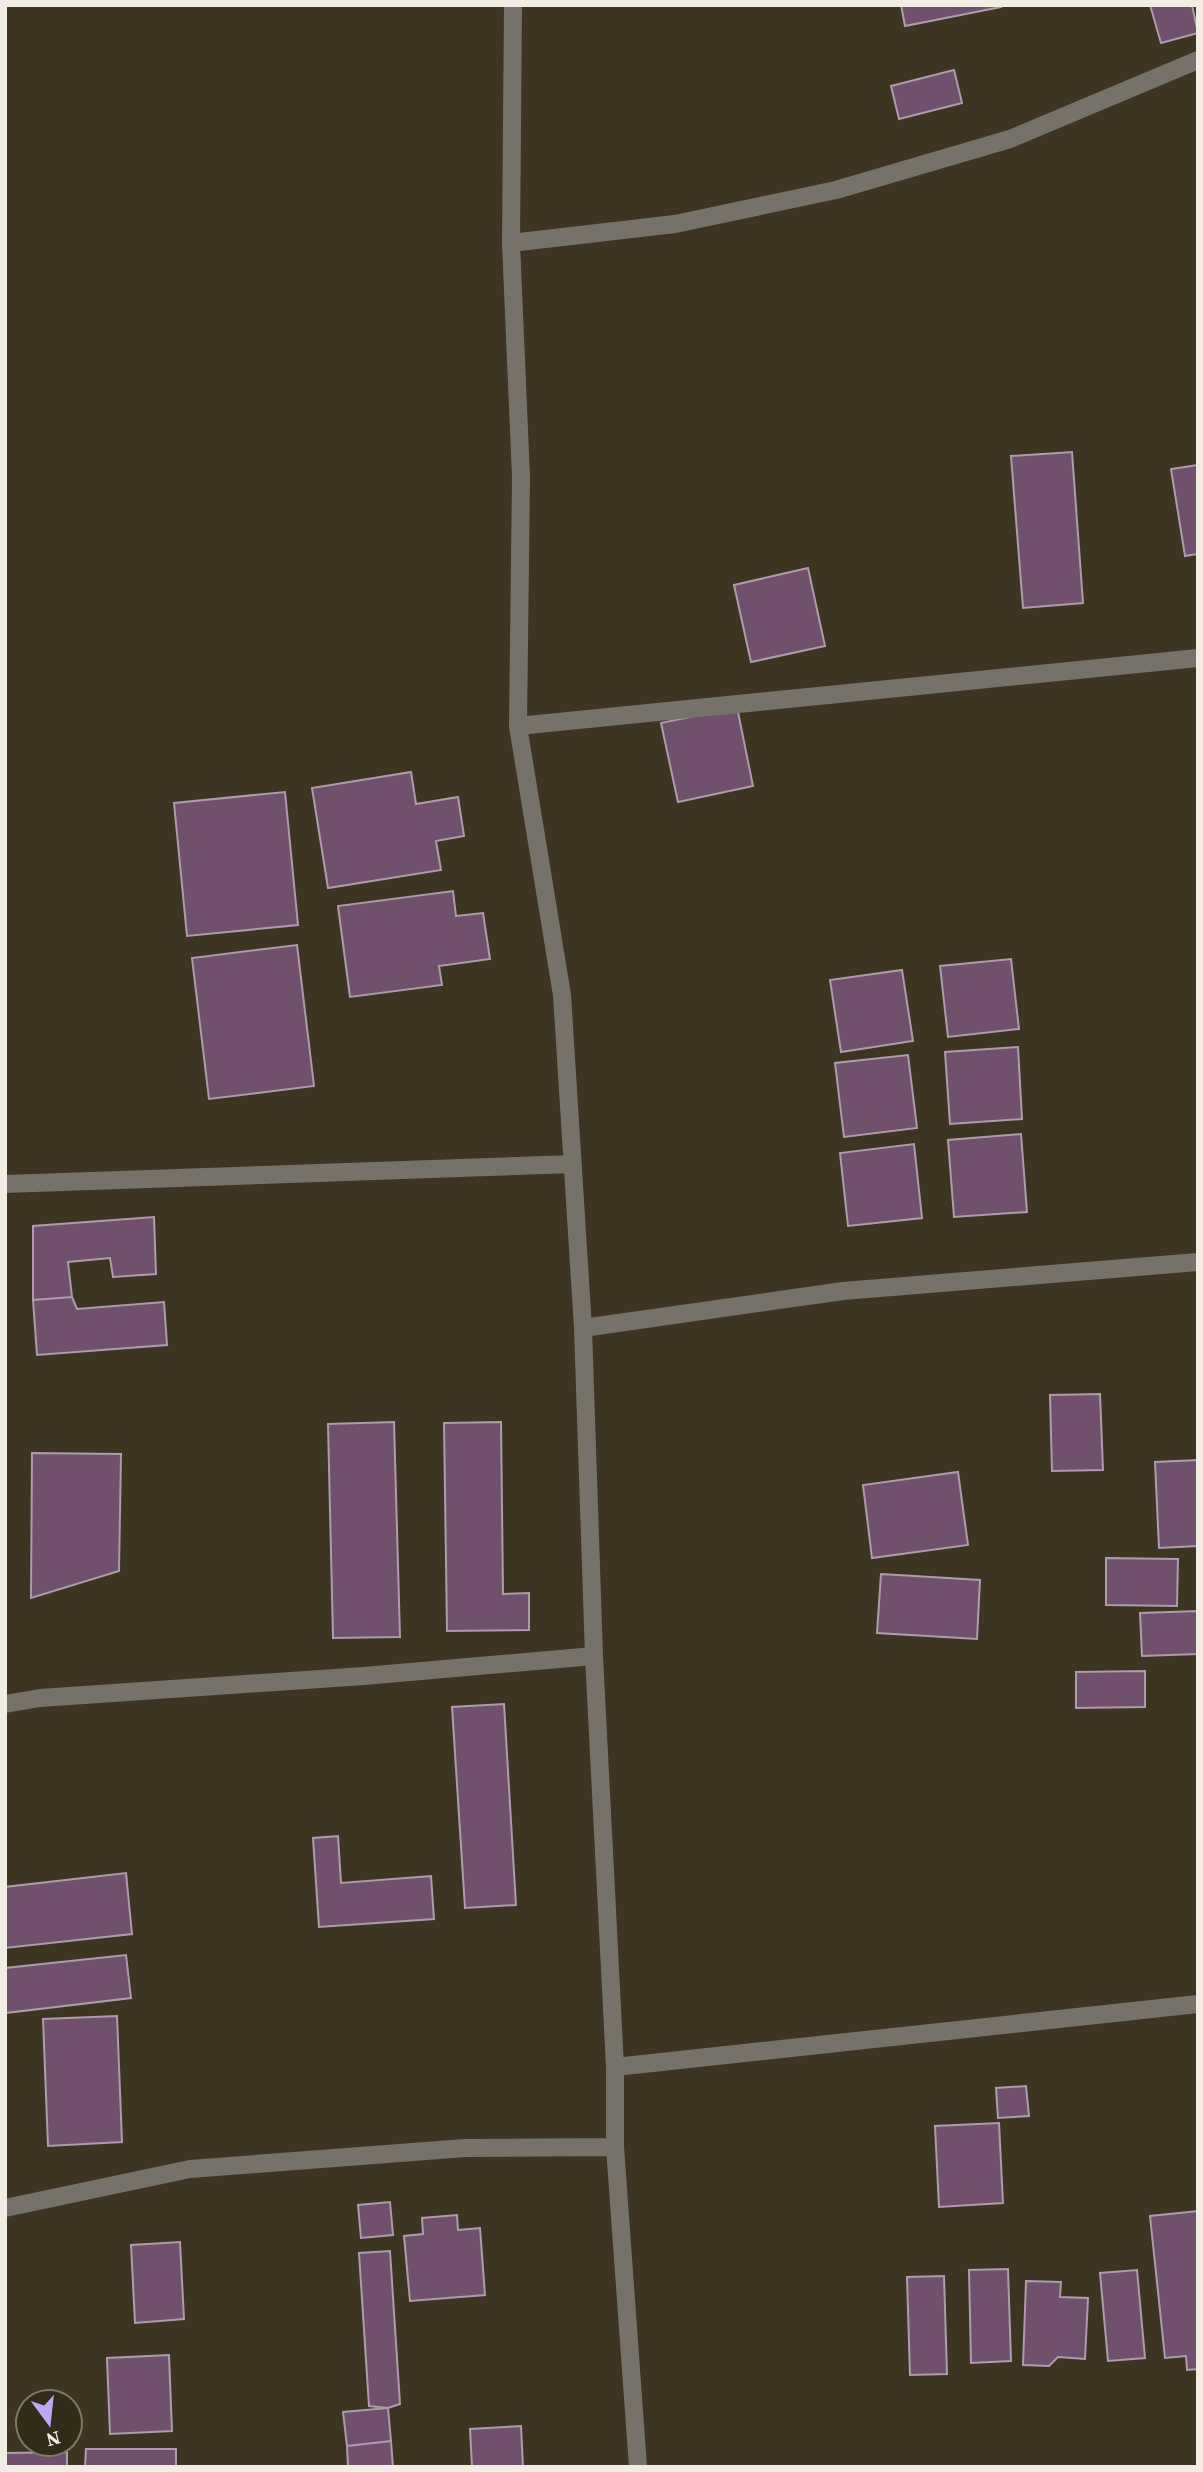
<svg xmlns="http://www.w3.org/2000/svg" width="1203" height="2472" font-family="'Source Serif 4',serif">
  <rect width="100%" height="100%" fill="#3d3522"/>
  <!-- building -->
  <path fill="#70506d" stroke="#ae9bac" stroke-width="2" d="M901 5H1000L1001 7 905 26Z
    M1150 5H1192L1198 33 1161 43Z
    M954 70 962 103 899 119 891 86Z
    M1072 452 1083 603 1023 608 1011 456Z
    M1198 465V554L1185 556 1171 469Z
    M808 568 825 646 751 662 734 585Z
    M737 707 753 786 678 802 661 723Z
    M411 772 416 804 458 797 464 836 436 841 441 870 328 888 312 788Z
    M285 792 298 925 187 936 174 803Z
    M453 891 456 916 483 913 490 959 439 966 442 985 350 997 338 906Z
    M297 945 314 1086 209 1099 192 958Z
    M1011 959 1019 1029 948 1037 940 966Z
    M902 970 913 1041 841 1052 830 980Z
    M1018 1047 1022 1119 950 1124 945 1052Z
    M908 1055 917 1128 844 1137 835 1063Z
    M1021 1134 1027 1212 954 1217 948 1140Z
    M914 1144 922 1218 848 1226 840 1153Z
    M154 1217 156 1274 113 1277 110 1258 68 1262 72 1297 33 1300V1226Z
    M72 1297 77 1309 164 1302 167 1345 37 1355 33 1300Z
    M1100 1394 1103 1470 1052 1471 1050 1395Z
    M394 1422 400 1637 333 1638 328 1424Z
    M501 1422 503 1594 529 1593V1630L447 1631 444 1423Z
    M32 1453 121 1454 119 1571 31 1598Z
    M1198 1460V1546L1159 1548 1155 1462Z
    M958 1472 968 1545 872 1558 863 1485Z
    M1106 1558 1178 1559 1177 1606 1106 1605Z
    M881 1574 980 1580 977 1639 877 1633Z
    M1198 1611V1654L1142 1656 1140 1613Z
    M1145 1671V1707L1076 1708V1672Z
    M504 1704 516 1905 465 1908 452 1707Z
    M338 1836 341 1883 431 1876 434 1919 319 1927 313 1838Z
    M126 1873 132 1934 5 1948V1887Z
    M126 1955 131 1998 5 2013V1968Z
    M117 2016 122 2142 48 2146 43 2019Z
    M1026 2086 1029 2116 998 2118 996 2088Z
    M999 2123 1003 2203 939 2207 935 2126Z
    M390 2202 393 2235 361 2238 358 2205Z
    M1198 2211V2369L1187 2370 1186 2356 1165 2358 1150 2216Z
    M457 2215 458 2230 480 2228 485 2295 410 2301 404 2236 423 2234 422 2218Z
    M180 2242 184 2319 135 2323 131 2245Z
    M390 2251 400 2404 388 2408 369 2406 359 2253Z
    M1008 2269 1011 2361 971 2363 969 2270Z
    M1137 2270 1145 2358 1108 2361 1100 2273Z
    M944 2276 947 2374 910 2375 907 2277Z
    M1026 2281 1061 2282 1060 2297 1088 2298 1085 2359 1058 2357 1049 2366 1023 2365Z
    M169 2355 172 2431 110 2434 107 2358Z
    M388 2408 391 2441 347 2446 343 2412Z
    M521 2426 523 2467H472L470 2429Z
    M391 2441 393 2467H348L347 2446Z
    M86 2449H176V2467H85Z
    M67 2452V2467H5V2453Z"/>
  <g fill="none" stroke-linecap="round" stroke-linejoin="round">
    <!-- street -->
    <path stroke="#777269" stroke-width="18" d="M513 5 511 243 521 477 518 726 562 995 583 1328 594 1656 615 2067V2147L638 2467
      M511 243 675 224 836 190 1010 139 1198 60
      M518 726 1198 658
      M5 1184 573 1164
      M583 1328 843 1291 1198 1262
      M5 1704 40 1698 364 1676 594 1656
      M615 2067 1198 2004
      M5 2208 190 2169 465 2148 615 2147"/>
  </g>
  <!-- border -->
  <rect width="1203" height="2472" fill="none" stroke="#f2ede2" stroke-width="14"/>
  <!-- north arrow -->
  <g transform="translate(49 2423) rotate(165)"><circle r="33" fill="#332b19" stroke="#7f7969" stroke-width="2"/>
  <path d="M0-5L12 26L0 18L-12 26Z" fill="#baaaf6"/>
  <text y="-10" font-size="19" font-weight="bold" text-anchor="middle" fill="#f2ede2">N</text>
  </g>
</svg>
